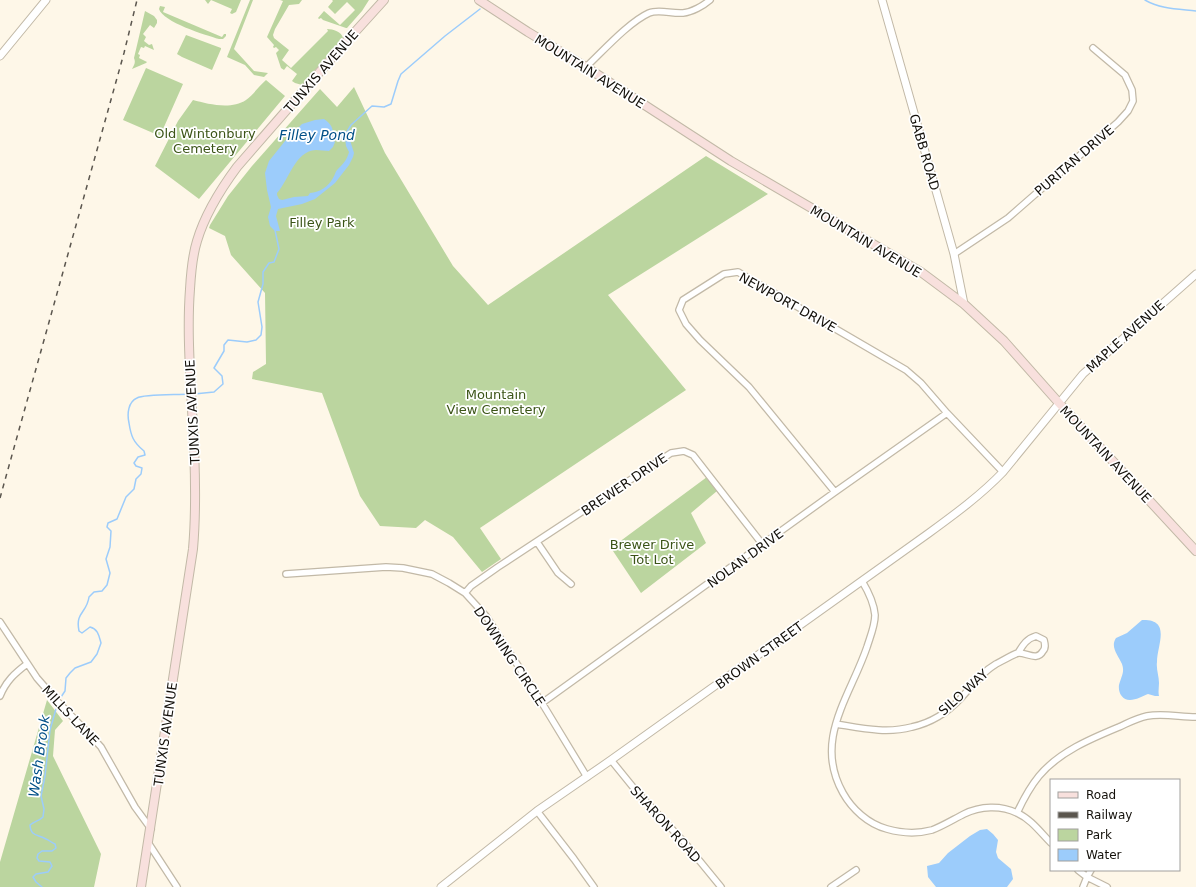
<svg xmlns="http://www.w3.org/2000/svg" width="1196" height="887" font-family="'DejaVu Sans',sans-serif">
  <rect width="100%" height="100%" fill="#fef7e8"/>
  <!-- green -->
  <path fill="#bbd59f" d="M205 0H241L236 12 232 14 230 13 232 9 211 0 208 4Z
    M250 0H253L234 49 254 71 268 73 264 77 254 75 245 65 227 57Z
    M280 0H302L299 4 289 5 275 29 273 35 274 38 289 50 282 60 291 68 328 31 327 29C333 29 342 32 343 38L302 85 295 83 292 81 297 74 287 66 284 70 281 68 276 53 279 50 276 47 274 48 273 47 274 45 267 37 283 1Z
    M332 0H369L362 11 347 28H346L323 20 321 18 319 19 318 18 324 11 340 25 355 10 347 2 335 14 328 7 333 1Z
    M160 6 165 7 163 12 222 37 224 34H226V36L223 39H219C205 35 163 22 159 9Z
    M145 11 154 16 157 20V23L154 28 150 25 143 34 146 37 144 41 149 45 152 44 154 50 145 46 144 48 141 47 138 54 140 55 139 58 147 62 146 63 132 69C134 65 136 63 134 58Z
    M186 35 221 48V49L212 70 182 57 177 54Z
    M146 68 183 84 160 136 123 120Z
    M266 80 285 96 199 199 155 166 178 121 193 100C208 104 231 110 246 100 253 95 259 86 266 80Z
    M354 87 385 153 453 266 488 305 706 156 768 194 608 295 686 390 480 528 501 559 482 572 453 537 425 520 416 528 380 526 360 496 322 393 252 379 253 372 266 364 265 293 231 255 225 236 209 228 210 225 228 196 252 166 320 89 337 107Z
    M707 477 717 491 691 513 706 543 641 593 611 548Z
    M47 700 63 721 55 730 53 756 101 854 94 887H0V862Z"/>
  <!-- water -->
  <path fill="#9cccfb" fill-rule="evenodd" d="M324 119C331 124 333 127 333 135L342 134 349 137 354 153 353 157 349 165 335 183 315 199 302 204 278 209 276 216 280 231H275L270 226 268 217 271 207 267 190 265 173 269 161 285 141 302 124 315 120ZM345 138 346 146 349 152C347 160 343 164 337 170 335 172 335 175 333 178 328 187 320 192 310 193L308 196 294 197 282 200 279 199 277 195V193C289 180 295 151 316 150 320 150 325 151 329 151L333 147 335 142 333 140 334 139Z
    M1142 620C1172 619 1157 645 1157 662 1156 669 1159 676 1159 683 1159 687 1158 692 1159 696H1155L1148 694C1143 696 1136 700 1130 700 1122 700 1118 692 1119 685 1121 677 1125 672 1122 664 1118 655 1110 647 1116 638L1127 633Z
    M987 829 993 834 998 840 996 852 998 858 1011 869 1013 879 1007 887H936L928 877 927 866 939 863 948 853 970 836 980 830Z"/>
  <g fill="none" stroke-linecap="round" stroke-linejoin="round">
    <!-- stream -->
    <path stroke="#9cccfb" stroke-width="1.5" d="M1145 0C1160 9 1179 9 1196 11
      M345 135 351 125 372 106 384 107 391 104 398 81 401 74 445 36 480 9
      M194 394 214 392 223 384 222 376 214 368 224 351V345L228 340 247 342 256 340 261 335 262 327 258 302 263 284V272L269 263 274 262 279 249 275 230
      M61 697 65 691 66 678 70 673 75 668 91 662 97 654 101 643C99 636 98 629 90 627L82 633 79 631C75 612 87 613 89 597L94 592 102 591 107 585 110 573 106 559 110 547 111 531 107 527 108 523 117 519 126 497 134 489 136 479 141 474 142 468 136 466 134 463 138 457 145 455 144 451C133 442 131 436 129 423 127 414 128 402 137 398 144 394 178 395 189 394
      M42 887 36 882 33 877 36 874 48 872 52 866 50 862 39 861 37 858 38 854 42 851H52L56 848 55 844C52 843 49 840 46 839 37 834 31 837 30 825 35 821 39 821 43 817L44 809 41 796 45 776 50 730 56 709"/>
    <defs>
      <path id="minor" d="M586 67C603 51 629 22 649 13 659 9 672 14 683 13 692 12 703 6 710 0
        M954 254 1008 218 1118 122 1128 111 1133 101 1132 90 1125 75 1093 48
        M835 492 749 387 700 340 686 324 679 310 683 300 724 274 738 272 906 370 921 383 947 413 1003 472
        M537 542 558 573 571 584
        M286 574 386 567 403 568 432 574 449 583 465 593 486 616 542 703 587 777
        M862 581C868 591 874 603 875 615 875 626 870 637 867 647 850 697 813 740 843 793 852 809 868 824 887 829 901 833 917 834 932 830 943 826 954 819 964 814 980 806 1001 805 1017 813 1031 819 1041 833 1051 843
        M465 593 471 586 498 567 671 453 684 451 693 455 763 545
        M0 622 37 678 58 702 91 736 101 747 135 807 151 829
        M0 696C6 681 15 673 27 664
        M542 703 835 492 947 413
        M836 724C861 728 886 734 912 727 930 723 948 712 961 698 972 686 982 672 996 664 1000 662 1014 654 1018 653 1026 652 1037 662 1043 651 1046 648 1045 644 1044 640L1036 636C1026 639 1023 645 1018 653
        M611 760 637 792 685 843 721 887
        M537 811 574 859 594 887
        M1017 813C1023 800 1030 787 1039 776 1059 752 1090 739 1119 727 1128 723 1137 718 1147 716 1163 713 1180 717 1196 717
        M149 844 177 887
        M1078 870 1087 877 1107 887
        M831 887 856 870
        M1083 887 1087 877 1091 870"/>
      <path id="tertiary" d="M882 0 954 254 964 304
        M0 56 46 0
        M441 887 537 811 611 760 929 533C955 514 981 495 1003 472L1083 374 1196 274"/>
      <path id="secondary" d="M479 0 528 32 586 67 731 161 921 272 964 304 1004 341 1059 403 1196 551
        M141 887 193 549C197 503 195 456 192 410 190 369 187 329 190 289 191 272 192 257 197 241 205 214 220 190 237 167L345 43 384 0"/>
    </defs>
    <!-- minor casing -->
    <use href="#minor" stroke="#c2b9a7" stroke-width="8"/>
    <!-- tertiary casing -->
    <use href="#tertiary" stroke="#c2b9a7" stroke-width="9"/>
    <!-- secondary casing -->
    <use href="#secondary" stroke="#c2b9a7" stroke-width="10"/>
    <!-- minor -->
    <use href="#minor" stroke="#fff" stroke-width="5.5"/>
    <!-- tertiary -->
    <use href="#tertiary" stroke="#fff" stroke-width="7"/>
    <!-- secondary -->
    <use href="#secondary" stroke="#f8e0dd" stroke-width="8"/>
    <!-- rail -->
    <path stroke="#5b564e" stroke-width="1.5" stroke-dasharray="5 5" stroke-linecap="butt" d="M0 498 124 53 137 0"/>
  </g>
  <g text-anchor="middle" stroke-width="3.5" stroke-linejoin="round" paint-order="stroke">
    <!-- street labels -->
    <g font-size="13" fill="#14110b" stroke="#fff">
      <text transform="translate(321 71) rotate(-49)" y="5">TUNXIS AVENUE</text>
      <text transform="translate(590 71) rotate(32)" y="5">MOUNTAIN AVENUE</text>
      <text transform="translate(925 152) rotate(74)" y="5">GABB ROAD</text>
      <text transform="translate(1074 160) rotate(-41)" y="5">PURITAN DRIVE</text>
      <text transform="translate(866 241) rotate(31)" y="5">MOUNTAIN AVENUE</text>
      <text transform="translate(788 302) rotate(29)" y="5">NEWPORT DRIVE</text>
      <text transform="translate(1125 336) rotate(-42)" y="5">MAPLE AVENUE</text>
      <text transform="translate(192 412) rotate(-93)" y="5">TUNXIS AVENUE</text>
      <text transform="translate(1106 454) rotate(47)" y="5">MOUNTAIN AVENUE</text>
      <text transform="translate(624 484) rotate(-34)" y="5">BREWER DRIVE</text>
      <text transform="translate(745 558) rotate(-36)" y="5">NOLAN DRIVE</text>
      <text transform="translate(759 655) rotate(-36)" y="5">BROWN STREET</text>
      <text transform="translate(510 656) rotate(56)" y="5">DOWNING CIRCLE</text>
      <text transform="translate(963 692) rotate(-42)" y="5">SILO WAY</text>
      <text transform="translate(71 715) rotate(47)" y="5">MILLS LANE</text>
      <text transform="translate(165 734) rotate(-82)" y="5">TUNXIS AVENUE</text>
      <text transform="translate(666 824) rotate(48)" y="5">SHARON ROAD</text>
    </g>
    <!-- park labels -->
    <g font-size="13" fill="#3b5417" stroke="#fff">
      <text x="205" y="138">Old Wintonbury<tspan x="205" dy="15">Cemetery</tspan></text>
      <text x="322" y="227">Filley Park</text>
      <text x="496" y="399">Mountain<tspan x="496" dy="15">View Cemetery</tspan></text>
      <text x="652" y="549">Brewer Drive<tspan x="652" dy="15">Tot Lot</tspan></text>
    </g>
    <!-- water labels -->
    <g font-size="14" font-style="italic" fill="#004f87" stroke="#fff">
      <text x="317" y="140">Filley Pond</text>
      <text transform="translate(39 756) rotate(-82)" y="5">Wash Brook</text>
    </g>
  </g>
  <!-- legend -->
  <rect x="1050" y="779" width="130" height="92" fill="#ffffff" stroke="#a1a09d"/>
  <rect x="1058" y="792" width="20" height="6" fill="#f8e0dd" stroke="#a1a09d"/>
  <text x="1086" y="799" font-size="12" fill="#14110b">Road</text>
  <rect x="1058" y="812" width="20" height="6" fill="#5b564e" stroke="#a1a09d"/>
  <text x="1086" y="819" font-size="12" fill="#14110b">Railway</text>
  <rect x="1058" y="829" width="20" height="12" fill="#bbd59f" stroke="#a1a09d"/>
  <text x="1086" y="839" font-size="12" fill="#14110b">Park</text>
  <rect x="1058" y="849" width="20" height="12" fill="#9cccfb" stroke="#a1a09d"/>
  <text x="1086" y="859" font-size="12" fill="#14110b">Water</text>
</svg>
